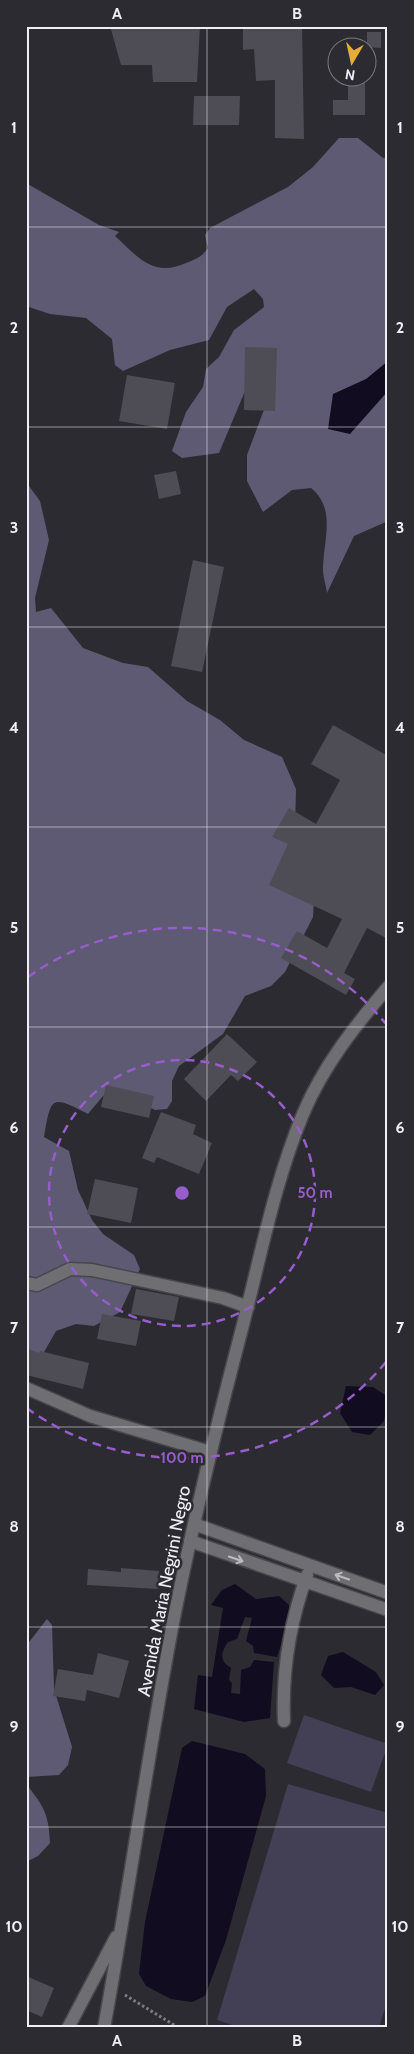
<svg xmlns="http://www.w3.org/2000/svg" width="414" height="2054" font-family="Cabin,sans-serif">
  <rect width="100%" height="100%" fill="#2c2b32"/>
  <!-- green -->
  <path fill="#433f55" d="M304 1715 388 1744 371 1792 287 1763Z
    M288 1784 388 1813V1998L379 2028H242L217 2020Z"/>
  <!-- forest -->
  <path fill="#5e5a73" d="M339 138H358L383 158 388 157V521L354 536 327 593C326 585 323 577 323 570 323 541 337 509 311 488L292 490 263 512 247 481V455L268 399 248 384 219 453 182 458 172 451 186 412 203 387 206 369 219 357 234 330 264 307 263 299 254 289 227 307 209 340 170 350 123 371 115 365 112 339 86 318 50 314 26 306V183L99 225 119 232 115 236C138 257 153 278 186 263 196 259 202 257 208 248L205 235 210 228 288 187 313 167Z
    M26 482 40 501 49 540 35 598 36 612 51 608 83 648 123 663 148 667 187 701 220 720 244 740 282 757 296 789 295 831 315 881 313 917 285 972 271 986 245 996 223 1034 179 1066 172 1081V1101L167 1109 155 1110 126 1096 111 1093 103 1096 88 1114C51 1095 51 1096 44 1137L69 1151 78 1190 92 1220 103 1234 134 1255 140 1269 120 1312 94 1326 76 1324 56 1331 44 1352 31 1362 26 1361Z
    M47 1619 52 1625 54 1689 72 1747 68 1765 59 1775 26 1777V1646Z
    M26 1784C44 1806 49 1815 50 1843L38 1856 26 1862Z"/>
  <!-- water -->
  <path fill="#110c20" d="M388 361V391L350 434 328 429 333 394 366 379Z
    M346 1386 373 1387 388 1397 384 1421 370 1435 352 1432 340 1413Z
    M235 1584 256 1599 279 1596 289 1605 290 1618 277 1657 254 1653 253 1646 246 1641 252 1618 245 1617 237 1639 228 1642C221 1652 219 1661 231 1668L229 1680 232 1683 231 1693 240 1694 241 1670 250 1667 254 1660 274 1662 270 1718 244 1722 194 1709 198 1675 212 1677 223 1608 211 1605 222 1590Z
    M343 1652 376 1672 384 1685 375 1695 351 1687 334 1688 321 1675 328 1656Z
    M192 1741 245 1754 265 1769 266 1796 226 1940 205 1996 192 2002 171 1999 146 1986 139 1974 145 1922 182 1748Z"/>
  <!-- building -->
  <path fill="#4e4c54" d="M110 26H200L197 82H153L152 65H121Z
    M243 26H302L304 139 275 138V80L256 81 254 49 243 50Z
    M367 32H381V48L367 47Z
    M348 78H365V115H333V100H348Z
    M194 96H240L239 125H193Z
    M245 347 277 348 275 411 244 410Z
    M127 375 175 383 167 429 119 421Z
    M176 471 181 494 159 499 154 475Z
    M193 560 224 567 202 672 171 666Z
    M333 725 388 756V939L367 928 344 973 355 979 346 995 281 958 297 931 327 948 342 919 269 885 288 844 272 837 289 808 316 824 340 780 311 764Z
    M227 1034 257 1062 238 1081 231 1075 206 1101 184 1079Z
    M106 1085 154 1096 149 1118 101 1107Z
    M161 1112 196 1125 193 1134 212 1143 199 1174 157 1157 154 1163 142 1158Z
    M95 1179 138 1188 131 1223 87 1214Z
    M136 1289 179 1297 174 1321 131 1314Z
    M102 1314 141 1321 136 1346 97 1339Z
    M26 1348 39 1353 40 1351 89 1363 83 1389 26 1375Z
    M121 1568 159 1571 158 1589 87 1585 88 1569 121 1572Z
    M98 1653 129 1661 119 1698 87 1690 85 1701 53 1696 58 1669 93 1675Z
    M26 1976 54 1988 42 2017 26 2010Z"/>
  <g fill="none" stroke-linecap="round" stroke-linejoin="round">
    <defs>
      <path id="minor" d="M26 1283 37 1285 70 1269 92 1270 223 1298 248 1307
        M26 1388 90 1416 210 1452
        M194 1524 388 1593
        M190 1541 388 1610
        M284 1721C282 1671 290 1622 307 1575
        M68 2028 116 1937
        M104 2028C128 1895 147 1761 172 1628 191 1531 214 1436 239 1340 259 1265 273 1186 303 1114 323 1066 355 1026 388 987"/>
    </defs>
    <!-- minor casing -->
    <use href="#minor" stroke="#47464d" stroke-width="15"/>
    <!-- path -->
    <path stroke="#7e7d83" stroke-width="3" stroke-dasharray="2.5 2.5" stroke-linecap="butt" d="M125 1995 179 2028"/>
    <!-- minor -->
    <use href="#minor" stroke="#6f6e72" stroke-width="12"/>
  </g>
  <!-- one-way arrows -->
  <defs><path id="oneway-shaft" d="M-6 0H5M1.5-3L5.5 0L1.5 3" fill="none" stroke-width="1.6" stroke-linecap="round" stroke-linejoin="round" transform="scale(1.25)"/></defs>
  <g stroke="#bcbbc0">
    <use href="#oneway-shaft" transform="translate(236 1559) rotate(19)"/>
    <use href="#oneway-shaft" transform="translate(342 1577) rotate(-161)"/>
  </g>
  <!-- grid -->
  <path fill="none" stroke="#f0eff4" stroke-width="1" stroke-opacity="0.55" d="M207 26V2028M26 227H388M26 427H388M26 627H388M26 827H388M26 1027H388M26 1227H388M26 1427H388M26 1627H388M26 1827H388"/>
  <!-- distance rings -->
  <g fill="none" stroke="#985dcc" stroke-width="2.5" stroke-dasharray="9 6">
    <circle cx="182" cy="1193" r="133"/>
    <path d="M386 1362A265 265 0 0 1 28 1409M28 977A265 265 0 0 1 386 1024"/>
  </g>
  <g text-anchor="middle" stroke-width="5" stroke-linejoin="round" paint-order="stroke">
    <!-- street labels -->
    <g font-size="18" fill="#f0eff4" stroke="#2c2b32">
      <text transform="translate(164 1591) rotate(-79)" y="6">Avenida Maria Negrini Negro</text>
    </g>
  </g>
  <circle cx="182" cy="1193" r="8" fill="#985dcc" stroke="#2c2b32" stroke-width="2.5"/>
  <g font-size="15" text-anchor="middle" font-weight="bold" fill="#985dcc" stroke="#2c2b32" stroke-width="5" stroke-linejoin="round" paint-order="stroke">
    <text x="315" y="1198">50 m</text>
    <text x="182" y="1463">100 m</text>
  </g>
  <!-- border -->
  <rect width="414" height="2054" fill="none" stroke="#2c2b32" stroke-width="55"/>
  <!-- north arrow -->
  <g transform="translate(352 62) rotate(189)"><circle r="24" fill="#2c2b32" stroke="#7a7980"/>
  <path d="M0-4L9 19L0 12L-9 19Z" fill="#e5ad35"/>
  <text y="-8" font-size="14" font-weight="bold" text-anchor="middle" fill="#f0eff4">N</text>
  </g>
  <rect x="28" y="28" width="358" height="1998" fill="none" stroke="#f0eff4" stroke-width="2"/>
  <g font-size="16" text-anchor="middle" font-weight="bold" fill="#f0eff4">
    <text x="117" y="19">A</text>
    <text x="297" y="19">B</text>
    <text x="14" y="133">1</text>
    <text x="400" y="133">1</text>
    <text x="14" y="333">2</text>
    <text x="400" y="333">2</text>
    <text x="14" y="533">3</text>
    <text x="400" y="533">3</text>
    <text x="14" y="733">4</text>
    <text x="400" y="733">4</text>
    <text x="14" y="933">5</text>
    <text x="400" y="933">5</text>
    <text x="14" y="1133">6</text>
    <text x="400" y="1133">6</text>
    <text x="14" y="1333">7</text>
    <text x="400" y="1333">7</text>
    <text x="14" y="1532">8</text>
    <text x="400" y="1532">8</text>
    <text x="14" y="1732">9</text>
    <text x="400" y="1732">9</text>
    <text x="14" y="1932">10</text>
    <text x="400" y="1932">10</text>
    <text x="117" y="2046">A</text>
    <text x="297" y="2046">B</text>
  </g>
</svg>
